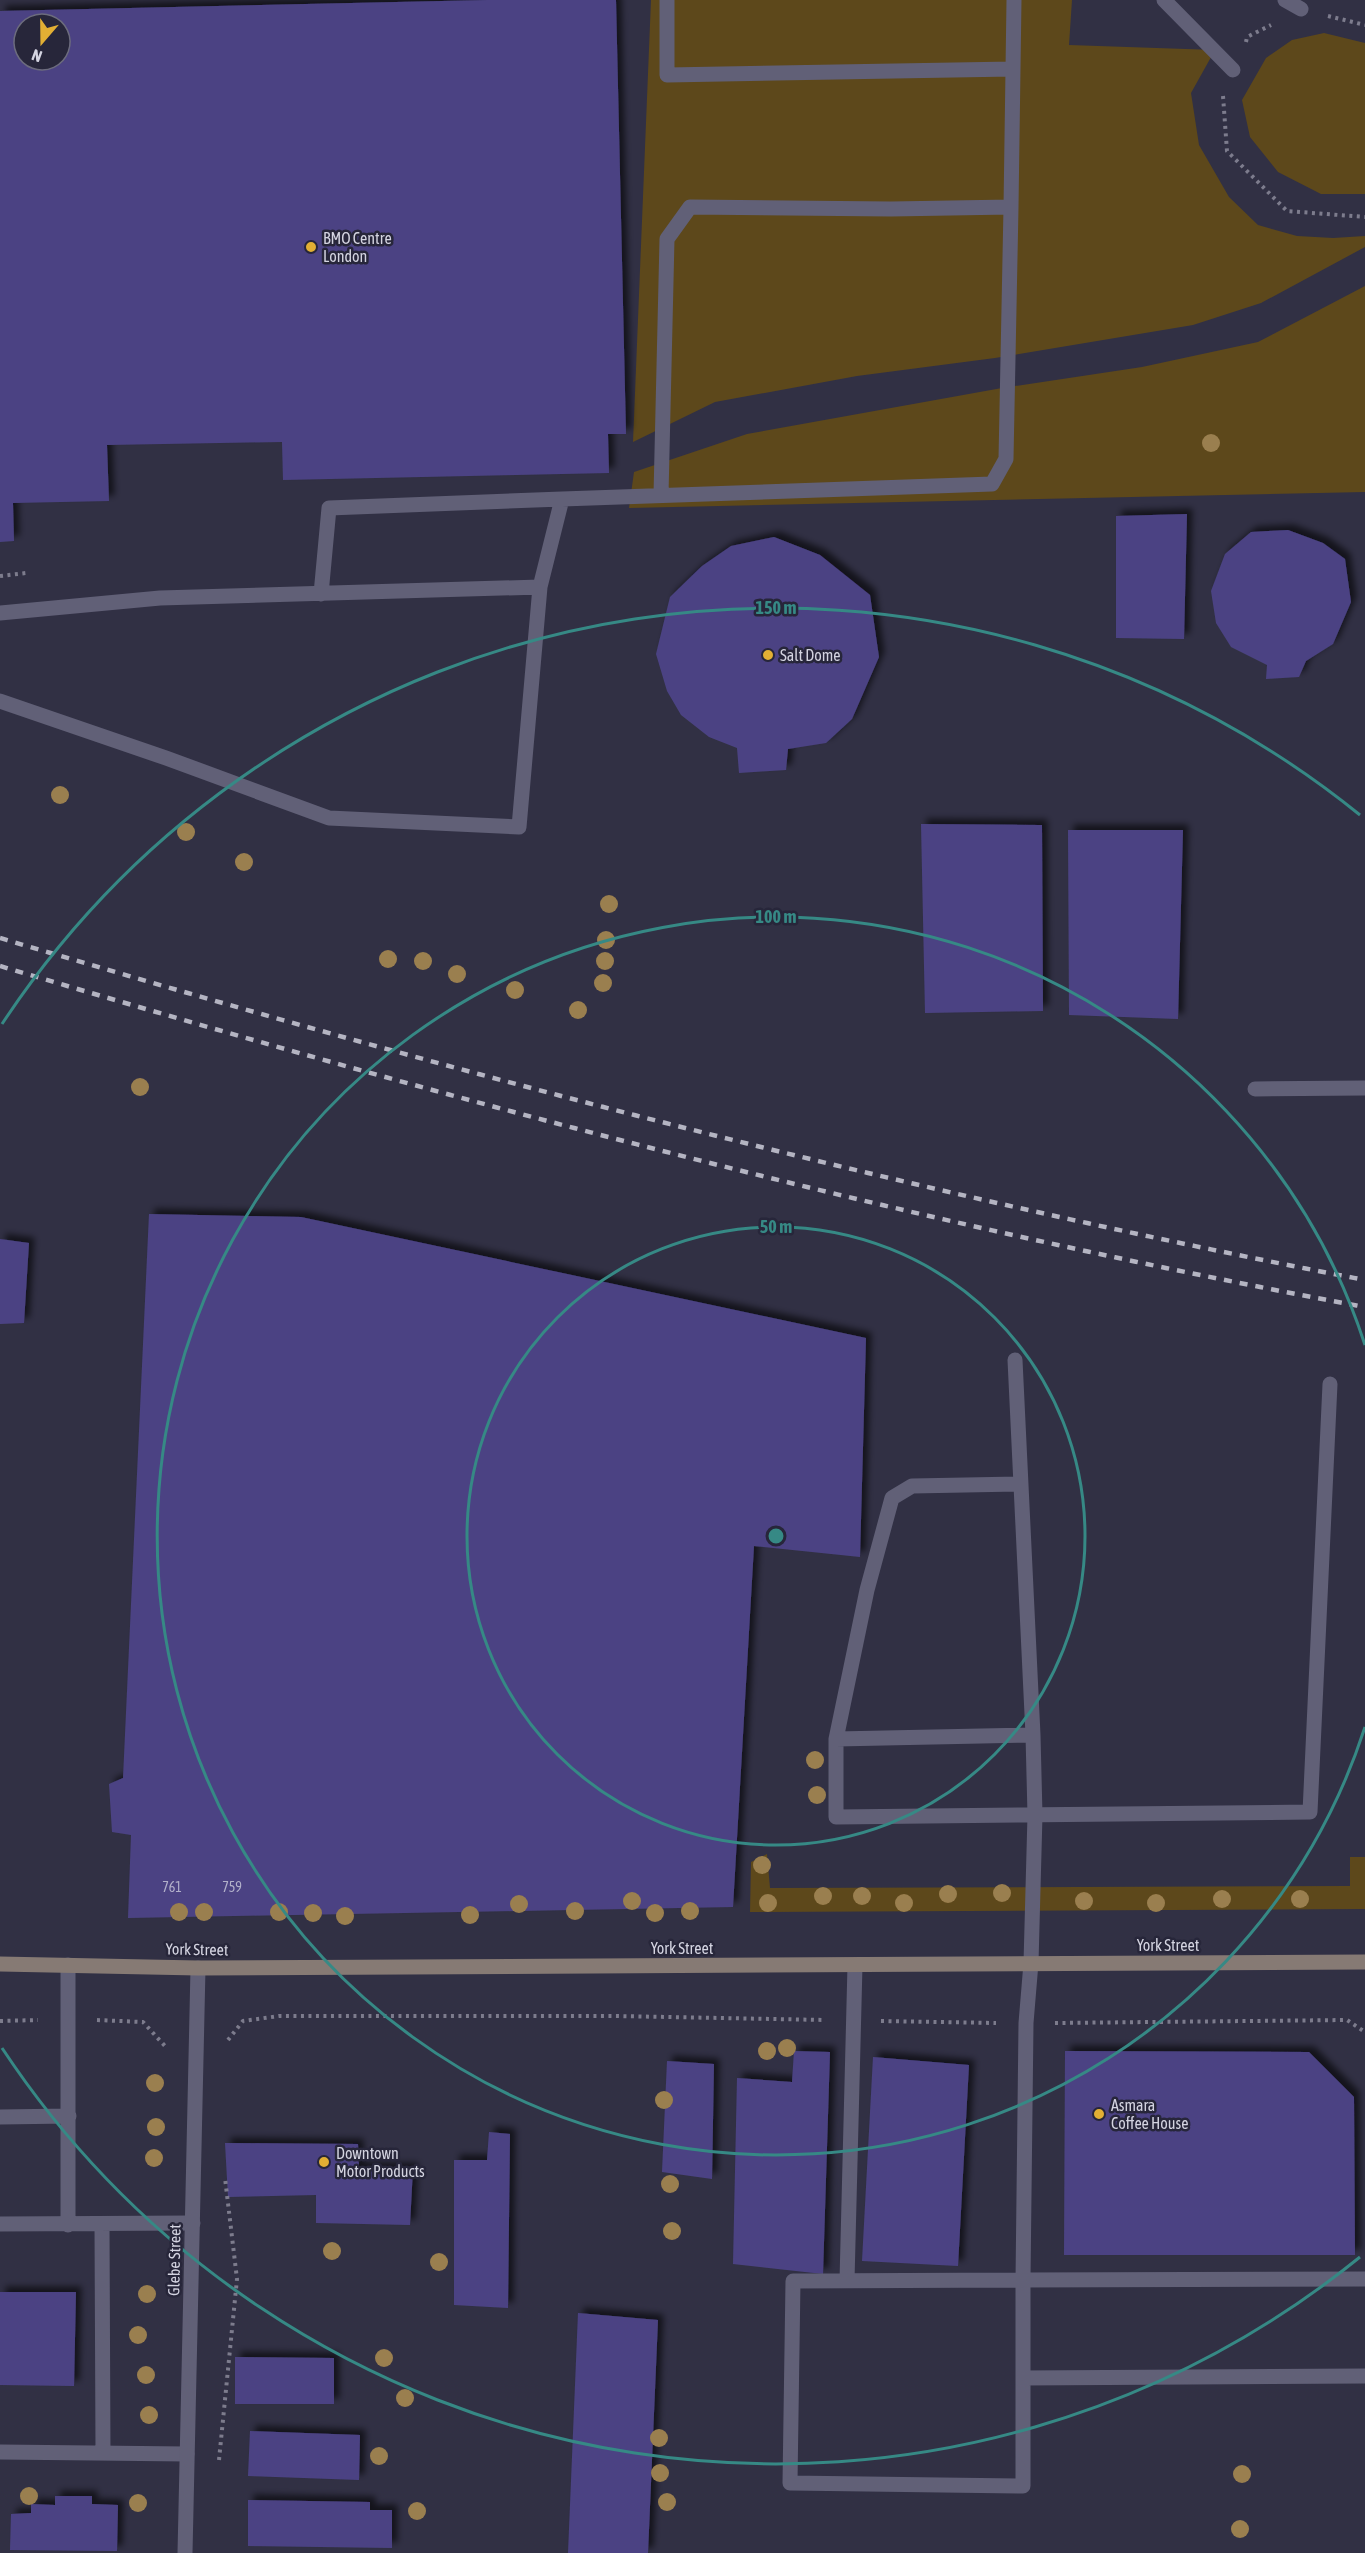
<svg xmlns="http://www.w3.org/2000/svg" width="1365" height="2553" font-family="'Asap Condensed',sans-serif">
  <defs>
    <filter id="shadow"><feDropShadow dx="5.5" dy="-5.5" stdDeviation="3" flood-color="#0009"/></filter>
  </defs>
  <rect width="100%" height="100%" fill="#313044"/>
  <!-- green -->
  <path fill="#5d481b" d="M651 0H1072L1069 45 1215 50 1191 93 1199 145 1229 197 1258 225 1297 236 1333 238 1365 236V247L1261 303 1193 325 995 358 857 376 715 402 633 442Z
    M1324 33 1365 43V194H1321L1278 172 1250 137 1242 100 1266 58 1292 40Z
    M1365 286V492L629 508 634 472 747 434 1002 388 1142 367 1258 342Z
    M767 1854 770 1888 1350 1886V1857H1365V1909L750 1912 751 1862Z"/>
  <!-- building -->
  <path fill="#4b4383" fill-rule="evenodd" filter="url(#shadow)" d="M487 0H616L626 434H608L609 473 283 480 282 442 107 445 109 501 13 503 14 541 0 542V11ZM24 24H60V60H24Z
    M1187 514 1184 639 1116 638V516Z
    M1288 530 1323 543 1345 559 1351 602 1333 644 1306 661 1299 677 1266 679 1267 665 1231 647 1216 623 1211 591 1225 554 1251 532Z
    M774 537 820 555 870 595 879 657 852 719 826 743 788 749 786 770 739 773 737 748 709 737 681 715 667 691 656 654 670 597 702 566 731 546Z
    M921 824 1042 825 1043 1011 925 1013Z
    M1068 830H1183L1178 1019 1069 1015Z
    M149 1214 301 1217 866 1338 860 1557 754 1546 733 1907 128 1918 131 1835 112 1832 109 1784 123 1778Z
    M0 1239 29 1243 24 1323 0 1324Z
    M794 2051 830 2052 823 2274 733 2264 737 2078 792 2082Z
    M1065 2051 1309 2052 1354 2097 1355 2255H1064Z
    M873 2057 969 2065 958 2266 862 2261Z
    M667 2061 714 2064 712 2179 662 2172Z
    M489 2132 510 2134 508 2308 454 2305V2160H487Z
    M225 2143 358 2144 359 2168H413L410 2225 316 2223V2195L228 2197Z
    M0 2292H76L74 2386 0 2385Z
    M578 2313 658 2320 648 2553H568Z
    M235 2357 334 2358V2404H235Z
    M250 2431 360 2435 359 2480 248 2476Z
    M55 2496H92V2504L118 2505 117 2551 10 2550 11 2514 31 2513V2504L55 2505Z
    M248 2500 370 2502V2510H392V2548L248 2546Z"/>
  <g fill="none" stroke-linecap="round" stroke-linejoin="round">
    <!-- path -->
    <path stroke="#7d7c8d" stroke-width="4" stroke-dasharray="3 4.5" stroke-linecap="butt" d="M1328 16 1365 25
      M1246 42 1247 37 1271 25
      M1223 96 1227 151 1287 211 1365 217
      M0 576 26 573
      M97 2020 143 2022 165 2046
      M0 2021 38 2020
      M881 2021 996 2023
      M1055 2023 1347 2020 1365 2032
      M228 2040 243 2021 279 2016H616L825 2020
      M219 2460 237 2279 225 2178"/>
    <!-- lane -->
    <path stroke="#616077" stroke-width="15" d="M667 0V75L1013 69 1014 0
      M1164 0 1233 70
      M1285 0 1301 9
      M1011 207 1013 69
      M540 587 562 499 992 484 1006 459 1011 207 891 209 690 207 667 239 661 495
      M321 594 329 508 562 499
      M0 613 160 598 540 587 519 827 329 818 166 758 0 701
      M1255 1089 1365 1088
      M1015 1360 1033 1735 1035 1815 1031 1963 1026 2023 1023 2280 1365 2279
      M1021 1484 912 1486 892 1498 867 1590 836 1739V1817L1310 1812 1330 1384
      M836 1739 1033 1735
      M68 1965V2225
      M0 2117 69 2116
      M0 2224 193 2223
      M102 2225 103 2453
      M1023 2280V2486L790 2483 793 2281Z
      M847 2281 855 1965
      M1023 2378 1365 2376
      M0 2452 187 2454"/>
    <!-- street -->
    <path stroke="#616077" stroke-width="15" d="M185 2553 198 1968"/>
    <!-- secondary -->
    <path stroke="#867a74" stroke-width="15" d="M0 1964 198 1968 1365 1962"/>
    <!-- rail -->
    <path stroke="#b4b4c2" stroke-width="4.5" stroke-dasharray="8 8" stroke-linecap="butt" d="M0 938C450 1072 904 1192 1365 1280
      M0 966C449 1100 904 1222 1365 1307"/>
  </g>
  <!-- trees -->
  <g fill="#9a7f4f">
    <circle cx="1211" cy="443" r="9"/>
    <circle cx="60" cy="795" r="9"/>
    <circle cx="186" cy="832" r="9"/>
    <circle cx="244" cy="862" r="9"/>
    <circle cx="609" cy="904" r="9"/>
    <circle cx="606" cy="940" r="9"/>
    <circle cx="388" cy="959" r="9"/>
    <circle cx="423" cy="961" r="9"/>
    <circle cx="605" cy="961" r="9"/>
    <circle cx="457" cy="974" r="9"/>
    <circle cx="603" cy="983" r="9"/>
    <circle cx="515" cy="990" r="9"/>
    <circle cx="578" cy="1010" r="9"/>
    <circle cx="140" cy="1087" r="9"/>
    <circle cx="815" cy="1760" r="9"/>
    <circle cx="817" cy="1795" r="9"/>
    <circle cx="762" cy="1865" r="9"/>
    <circle cx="1002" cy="1893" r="9"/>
    <circle cx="948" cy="1894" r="9"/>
    <circle cx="823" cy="1896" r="9"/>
    <circle cx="862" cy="1896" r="9"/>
    <circle cx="1222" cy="1899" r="9"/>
    <circle cx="1300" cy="1899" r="9"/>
    <circle cx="632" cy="1901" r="9"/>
    <circle cx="1084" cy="1901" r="9"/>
    <circle cx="768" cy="1903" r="9"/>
    <circle cx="904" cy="1903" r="9"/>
    <circle cx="1156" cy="1903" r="9"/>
    <circle cx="519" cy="1904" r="9"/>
    <circle cx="575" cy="1911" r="9"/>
    <circle cx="690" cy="1911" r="9"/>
    <circle cx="179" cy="1912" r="9"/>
    <circle cx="204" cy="1912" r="9"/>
    <circle cx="279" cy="1912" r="9"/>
    <circle cx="313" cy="1913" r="9"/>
    <circle cx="655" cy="1913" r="9"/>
    <circle cx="470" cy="1915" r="9"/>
    <circle cx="345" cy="1916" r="9"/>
    <circle cx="787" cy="2048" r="9"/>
    <circle cx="767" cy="2051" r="9"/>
    <circle cx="155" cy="2083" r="9"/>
    <circle cx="664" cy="2100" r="9"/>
    <circle cx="156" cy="2127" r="9"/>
    <circle cx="154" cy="2158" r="9"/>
    <circle cx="670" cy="2184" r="9"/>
    <circle cx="672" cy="2231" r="9"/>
    <circle cx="332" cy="2251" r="9"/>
    <circle cx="439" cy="2262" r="9"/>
    <circle cx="147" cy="2294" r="9"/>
    <circle cx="138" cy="2335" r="9"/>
    <circle cx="384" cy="2358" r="9"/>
    <circle cx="146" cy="2375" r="9"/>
    <circle cx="405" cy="2398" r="9"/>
    <circle cx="149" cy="2415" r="9"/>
    <circle cx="659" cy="2438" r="9"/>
    <circle cx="379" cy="2456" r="9"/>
    <circle cx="660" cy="2473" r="9"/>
    <circle cx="1242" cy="2474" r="9"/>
    <circle cx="29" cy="2496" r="9"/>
    <circle cx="667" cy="2502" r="9"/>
    <circle cx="138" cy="2503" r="9"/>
    <circle cx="417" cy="2511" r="9"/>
    <circle cx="1240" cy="2529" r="9"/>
  </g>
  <!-- distance rings -->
  <g fill="none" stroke="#368985" stroke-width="3">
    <circle cx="776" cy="1536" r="309"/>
    <path d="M1365 1727A619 619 0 1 1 1365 1345"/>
    <path d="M1360 2257A928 928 0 0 1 2 2048M2 1024A928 928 0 0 1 1360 815"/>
  </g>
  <!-- markers -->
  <g fill="#e2af34" stroke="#27263a" stroke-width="2">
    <circle cx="311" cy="247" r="6"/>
    <circle cx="768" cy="655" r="6"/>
    <circle cx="1099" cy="2114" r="6"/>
    <circle cx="324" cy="2162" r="6"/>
  </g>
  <g text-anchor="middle" stroke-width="5" stroke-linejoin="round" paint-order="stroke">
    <!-- number labels -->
    <g font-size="14" fill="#b2b0ca">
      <text x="172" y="1892">761</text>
      <text x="232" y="1892">759</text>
    </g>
    <!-- poi labels -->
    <g font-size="16" fill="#d4d4e1" stroke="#27263a" text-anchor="start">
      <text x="323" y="244">BMO Centre<tspan x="323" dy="18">London</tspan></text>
      <text x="780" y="661">Salt Dome</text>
      <text x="1111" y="2111">Asmara<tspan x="1111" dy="18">Coffee House</tspan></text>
      <text x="336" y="2159">Downtown<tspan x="336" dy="18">Motor Products</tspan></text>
    </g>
    <!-- street labels -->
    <g font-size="16" fill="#d4d4e1" stroke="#27263a">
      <text x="1168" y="1951">York Street</text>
      <text x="682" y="1954">York Street</text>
      <text transform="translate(197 1949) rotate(1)" y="6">York Street</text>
      <text transform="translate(174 2260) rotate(-89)" y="6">Glebe Street</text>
    </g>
  </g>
  <circle cx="776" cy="1536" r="9" fill="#368985" stroke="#27263a" stroke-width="3"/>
  <g font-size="18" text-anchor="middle" font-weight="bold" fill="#368985" stroke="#27263a" stroke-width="5" stroke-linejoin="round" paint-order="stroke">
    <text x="776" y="614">150 m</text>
    <text x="776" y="923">100 m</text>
    <text x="776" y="1233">50 m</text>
  </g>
  <!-- north arrow -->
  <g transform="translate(42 42) rotate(200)"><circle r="28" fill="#27263a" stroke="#6c6c7d" stroke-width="1.5"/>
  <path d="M0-4.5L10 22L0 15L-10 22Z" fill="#e2af34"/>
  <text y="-9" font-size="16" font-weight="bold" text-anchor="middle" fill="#d4d4e1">N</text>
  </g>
</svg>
